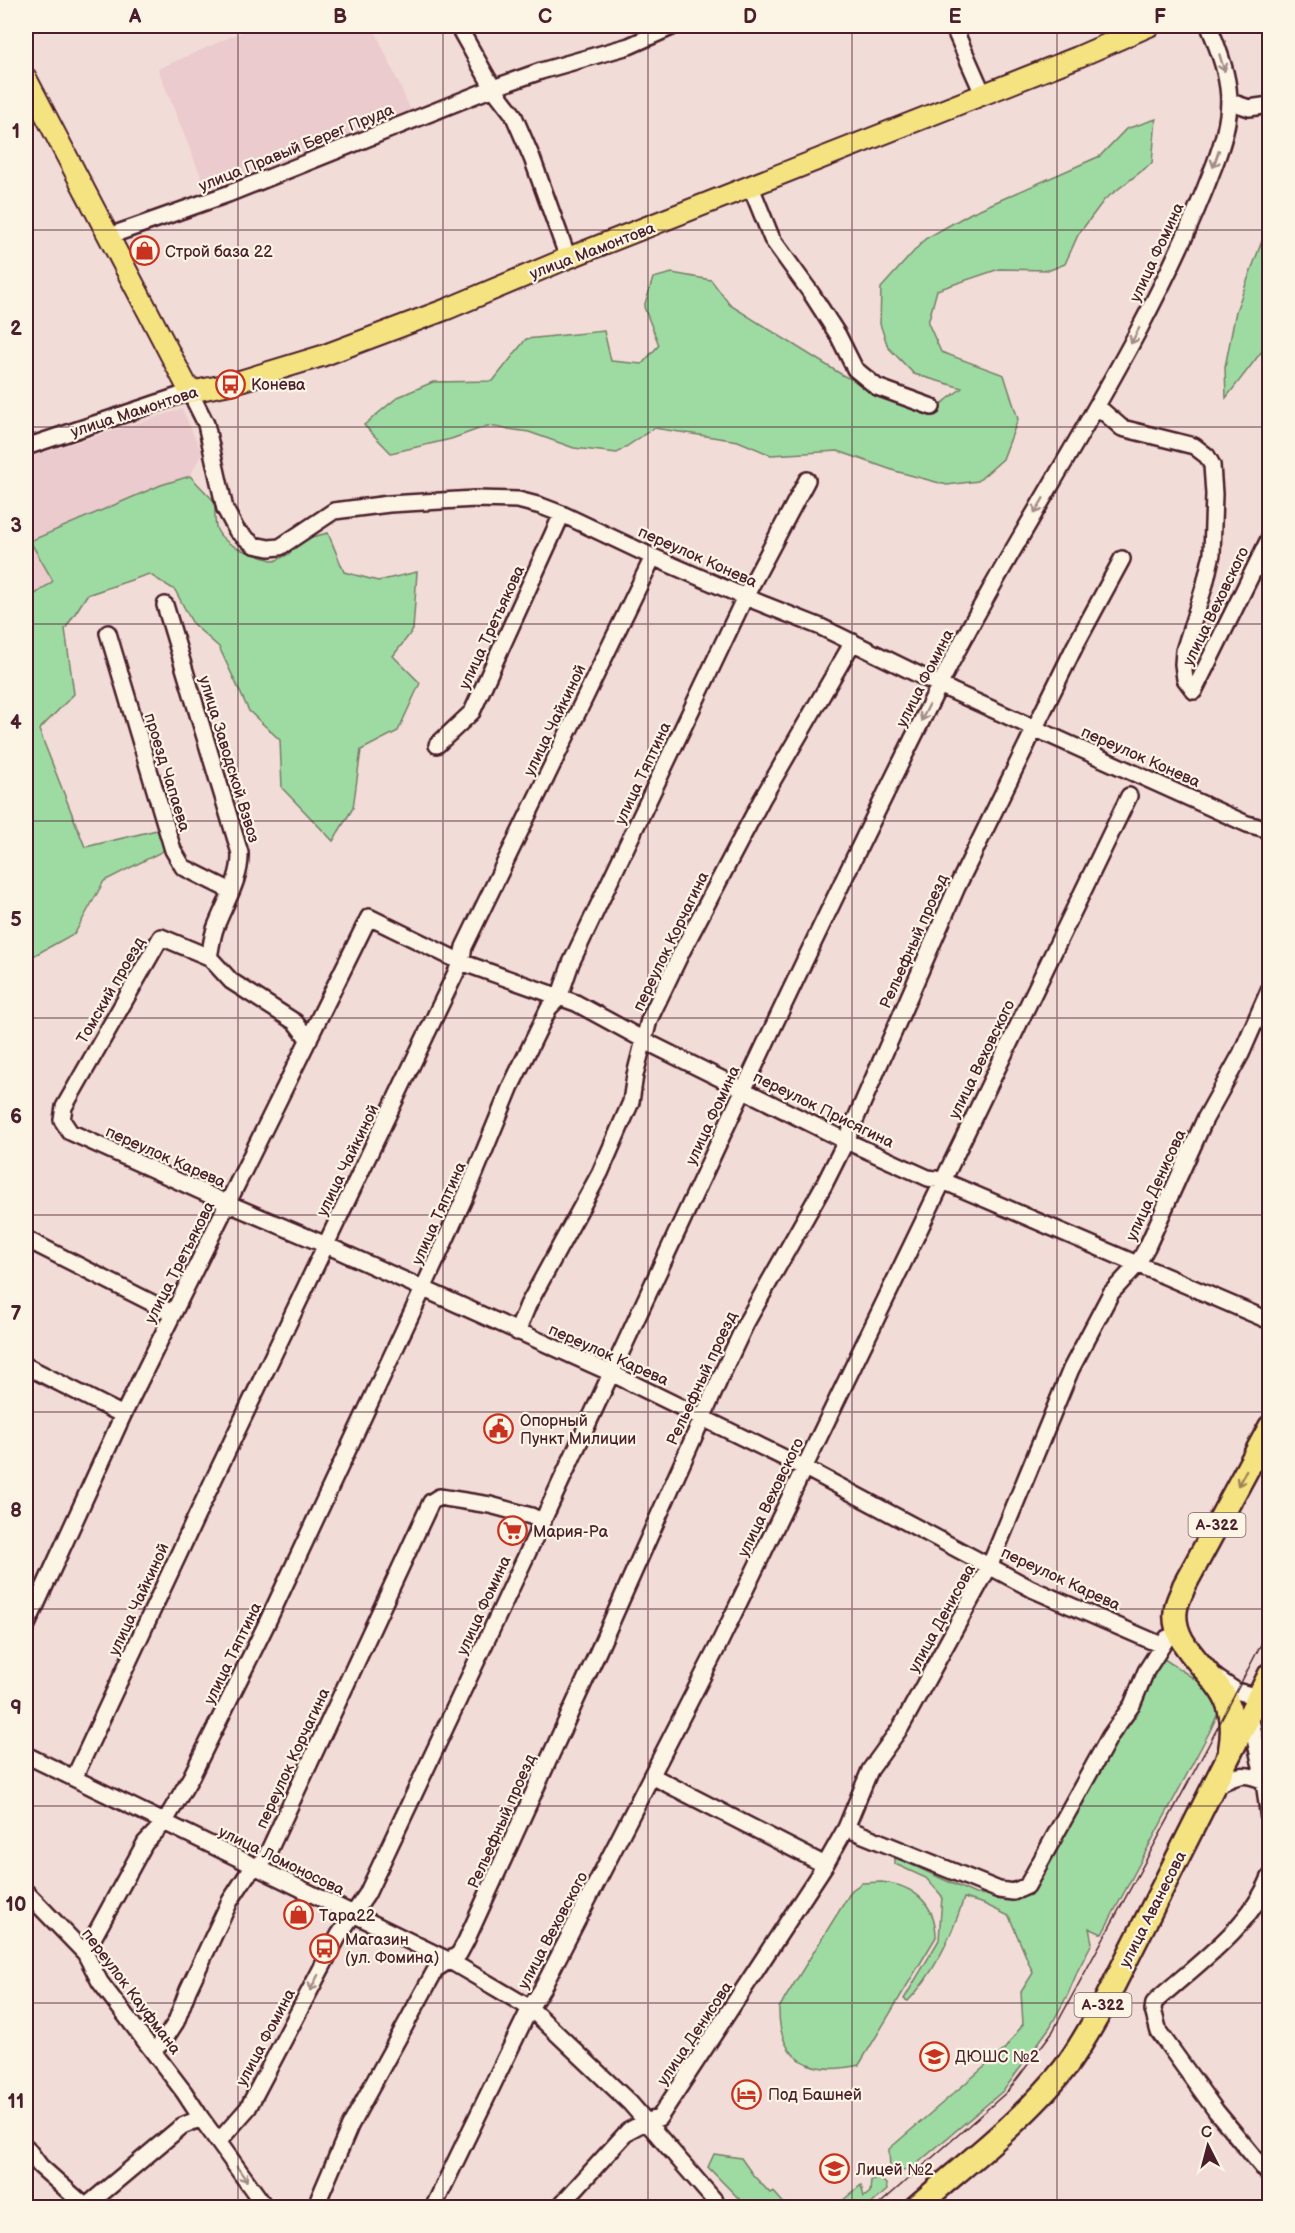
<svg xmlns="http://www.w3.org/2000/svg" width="1295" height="2233" font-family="'Balsamiq Sans',sans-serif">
  <rect width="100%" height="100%" fill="#f2dcd7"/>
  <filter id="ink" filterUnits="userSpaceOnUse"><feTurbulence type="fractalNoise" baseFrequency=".0167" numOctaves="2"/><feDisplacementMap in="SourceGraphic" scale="12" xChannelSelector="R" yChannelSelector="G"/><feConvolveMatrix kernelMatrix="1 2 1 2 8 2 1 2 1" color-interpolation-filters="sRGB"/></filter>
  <g filter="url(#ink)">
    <!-- built -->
    <path fill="#ebcbcd" d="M255 26H373L412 113 207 192 158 69Z
      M182 409 202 453 190 476 161 485 30 541 53 581 26 601V458Z"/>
    <!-- green -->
    <path fill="#9edba2" stroke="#747d66" stroke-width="1.5" d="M1156 119 1152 163 1104 200 1078 235 1065 264 1050 270 999 269 937 290 928 323 941 352 1004 375 1018 419 1003 459 978 481 947 485 895 471 838 451 771 455 738 441 654 428 617 453 574 448 529 432 487 426 451 439 391 453 364 425 398 397 433 382 493 381 526 339 604 331 611 361 642 364 659 345 644 307 653 278 672 273 711 280 730 305 844 376 931 412 962 388 914 374 888 347 880 324 881 288 925 239 971 213 1100 156 1126 129Z
      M1269 222V342L1226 398 1225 367 1236 311Z
      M190 476 215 502C215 510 214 523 217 530 226 549 257 555 275 561L289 554 300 540 328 533 344 572 378 581 417 572 413 630 393 656 420 683 398 731 361 750 353 808 333 841 282 788 280 740 249 711 219 647 193 624 175 590 149 574 87 595 65 629 74 694 39 730 85 847 157 830 165 850 104 881 75 933 26 960V601L53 581 30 541 161 485Z
      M1161 1657 1201 1683 1219 1711 1211 1729 1102 1934 1089 1928 1092 1943 1078 1970 1068 1994 1050 2027 1004 2090 914 2166 903 2171 890 2169 889 2149 1004 2050 1023 2024 1021 1992 1033 1973 1009 1916 984 1904 964 1898C952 1935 935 1973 908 2001L904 1999 939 1940 942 1896 926 1878 895 1864V1857L975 1894 1014 1896 1034 1892Z
      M881 1882C913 1885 936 1903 936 1937L859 2065C812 2076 778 2061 779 2008L852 1890 862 1883Z
      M714 2154 741 2158 753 2175 770 2193 773 2191 787 2207H747L708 2167Z
      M880 2178 886 2184 887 2190 868 2207H835L861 2185 864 2197 870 2192 871 2180Z"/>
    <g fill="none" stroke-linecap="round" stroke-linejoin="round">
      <defs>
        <path id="minor" d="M458 26 493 88 513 114 532 158 568 258
          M953 26 983 94
          M1231 102 1249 108 1270 105
          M751 187 772 239 811 293 838 335 855 369 877 387 932 407
          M109 236 228 194 493 88 541 71 629 46 674 26
          M1098 407 1122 428 1194 446 1207 456 1212 465 1214 494 1212 554 1205 584 1184 651 1183 664 1185 679 1194 691 1270 537
          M26 447 190 392 206 424 225 509 237 531 254 545 269 548 280 547 334 511 389 504 475 499 518 500 541 506 562 514 653 557 745 597 821 627 952 691 1247 824 1270 830
          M165 605 240 853C241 880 224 904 215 929 212 938 211 948 209 957
          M108 633 173 850 183 867 231 891
          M437 745 472 712 562 514
          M309 1040 295 1022 231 981 209 957 161 937 64 1107 62 1120 70 1132 229 1204 326 1245 611 1373 805 1468 1032 1589 1161 1645
          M26 1239 172 1313
          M517 1332 528 1305 600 1173 620 1127 631 1102 635 1075 649 1020 682 951 762 799 853 642
          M26 1366 123 1415
          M26 1627 123 1415 369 917 461 962 576 1003 653 1045 846 1141 928 1178 941 1180 1270 1321
          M1217 1678 1236 1691 1258 1697 1270 1705
          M1250 1715 1264 1781 1270 1827
          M26 1755 450 1961 530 2008 630 2103 721 2208
          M652 1776 825 1865
          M74 1778 212 1483 461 962 464 947 653 557
          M1215 1786C1236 1776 1242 1771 1264 1781
          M846 1828 999 1890 1013 1892 1027 1886 1110 1736 1132 1705 1146 1671 1167 1638
          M1270 1877C1250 1927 1197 1964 1158 1999L1154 2003 1153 2010 1159 2032 1216 2111 1270 2176
          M26 1892 85 1953 100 1982 184 2092 201 2118 266 2208
          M85 1953 145 1843 164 1823 191 1777 266 1625 423 1289 469 1188 511 1086 549 1008 559 998 571 963 745 597 807 480
          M153 2050 163 2042 176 2022 188 1990 230 1901 247 1875 265 1859 431 1502 439 1497 490 1505 531 1516 543 1522
          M219 2141 248 2108 339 1935 367 1894C426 1769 486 1644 544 1518 673 1241 800 963 937 690 1025 513 1144 352 1214 166 1237 107 1232 83 1209 26
          M26 2147 40 2166 85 2206
          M84 2208 182 2126 201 2118
          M315 2208 350 2126 436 1969 459 1954 466 1941 597 1654 722 1374 746 1323 824 1185 846 1141 957 887 1075 646 1122 559
          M433 2208 530 2008 542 1989 717 1648 1129 796
          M558 2208 628 2131 647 2121 659 2118 825 1865 846 1828 870 1770 901 1727 990 1565 1071 1369 1111 1293 1137 1265 1147 1247 1205 1119 1241 1054 1270 988"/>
        <path id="major" d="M26 78 190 392 230 384 322 356 447 309 568 258 1078 57 1149 26"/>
        <path id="highway" d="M1230 1750C1233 1733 1233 1715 1226 1699 1212 1669 1169 1645 1176 1608 1177 1601 1182 1593 1184 1586L1270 1427
          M915 2208C963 2166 1025 2119 1064 2069 1078 2051 1089 2030 1101 2010L1270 1674"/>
      </defs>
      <!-- minor casing -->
      <use href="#minor" stroke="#4a1f2b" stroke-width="20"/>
      <!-- major casing -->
      <use href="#major" stroke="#4a1f2b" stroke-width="24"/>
      <!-- highway casing -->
      <use href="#highway" stroke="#4a1f2b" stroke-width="27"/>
      <!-- minor -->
      <use href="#minor" stroke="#fcf5e5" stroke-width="15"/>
      <!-- major -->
      <use href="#major" stroke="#f5e381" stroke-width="20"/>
      <!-- highway -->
      <use href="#highway" stroke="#f5e381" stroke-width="22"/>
      <!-- tram -->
      <path stroke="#4a1f2b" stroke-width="1.5" d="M875 2208 1008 2091 1053 2031 1208 1746 1270 1627"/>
    </g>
    <!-- one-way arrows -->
    <defs><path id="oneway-shaft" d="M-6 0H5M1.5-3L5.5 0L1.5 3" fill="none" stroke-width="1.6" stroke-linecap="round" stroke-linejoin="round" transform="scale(1.5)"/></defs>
    <g stroke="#a38a88">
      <use href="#oneway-shaft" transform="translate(1222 63) rotate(73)"/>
      <use href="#oneway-shaft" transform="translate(1216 159) rotate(109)"/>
      <use href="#oneway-shaft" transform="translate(1135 336) rotate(118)"/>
      <use href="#oneway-shaft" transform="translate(1039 506) rotate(120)"/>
      <use href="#oneway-shaft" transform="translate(925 713) rotate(116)"/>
      <use href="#oneway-shaft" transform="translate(314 1983) rotate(118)"/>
      <use href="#oneway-shaft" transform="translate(242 2174) rotate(55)"/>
    </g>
    <use stroke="#a08156" href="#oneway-shaft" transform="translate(1242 1478) rotate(118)"/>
  </g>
  <!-- grid -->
  <path fill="none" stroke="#4a1f2b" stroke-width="1.5" stroke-opacity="0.55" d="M238 26V2208M443 26V2208M648 26V2208M852 26V2208M1057 26V2208M26 230H1270M26 427H1270M26 624H1270M26 821H1270M26 1018H1270M26 1215H1270M26 1412H1270M26 1609H1270M26 1806H1270M26 2003H1270"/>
  <!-- icons -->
  <defs>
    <symbol id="shop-ring" viewBox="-11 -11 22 22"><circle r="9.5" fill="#fcf5e5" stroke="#c8321e" stroke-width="1.5"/><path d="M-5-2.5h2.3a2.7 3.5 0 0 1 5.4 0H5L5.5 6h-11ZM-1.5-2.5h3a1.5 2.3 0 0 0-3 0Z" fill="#c8321e"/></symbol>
    <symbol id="bus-ring" viewBox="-11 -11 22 22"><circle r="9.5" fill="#fcf5e5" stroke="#c8321e" stroke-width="1.5"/><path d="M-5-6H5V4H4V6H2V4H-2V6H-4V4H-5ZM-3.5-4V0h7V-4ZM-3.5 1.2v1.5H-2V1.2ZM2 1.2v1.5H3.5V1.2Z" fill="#c8321e"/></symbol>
    <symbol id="civic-ring" viewBox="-11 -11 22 22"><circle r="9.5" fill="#fcf5e5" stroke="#c8321e" stroke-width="1.5"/><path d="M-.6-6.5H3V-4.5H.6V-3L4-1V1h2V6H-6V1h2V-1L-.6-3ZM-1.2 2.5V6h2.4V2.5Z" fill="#c8321e"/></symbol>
    <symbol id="supermarket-ring" viewBox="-11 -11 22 22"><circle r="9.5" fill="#fcf5e5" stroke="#c8321e" stroke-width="1.5"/><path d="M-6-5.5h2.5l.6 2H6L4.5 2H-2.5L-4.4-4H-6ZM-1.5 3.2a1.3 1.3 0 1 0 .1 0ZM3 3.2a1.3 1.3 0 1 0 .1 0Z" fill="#c8321e"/></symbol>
    <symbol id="school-ring" viewBox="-11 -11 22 22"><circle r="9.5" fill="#fcf5e5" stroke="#c8321e" stroke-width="1.5"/><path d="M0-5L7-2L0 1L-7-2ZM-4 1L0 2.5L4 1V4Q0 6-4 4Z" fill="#c8321e"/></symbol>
    <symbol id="hotel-ring" viewBox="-11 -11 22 22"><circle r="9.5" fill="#fcf5e5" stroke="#c8321e" stroke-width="1.5"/><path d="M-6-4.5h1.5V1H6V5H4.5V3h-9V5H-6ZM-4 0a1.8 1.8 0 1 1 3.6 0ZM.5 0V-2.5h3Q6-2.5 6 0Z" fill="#c8321e"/></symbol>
  </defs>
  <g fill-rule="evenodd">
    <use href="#shop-ring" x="128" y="234" width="33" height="33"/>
    <use href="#bus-ring" x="214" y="368" width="33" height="33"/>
    <use href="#civic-ring" x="482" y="1412" width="33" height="33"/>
    <use href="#supermarket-ring" x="496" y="1514" width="33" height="33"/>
    <use href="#shop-ring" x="282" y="1898" width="33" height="33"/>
    <use href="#bus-ring" x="308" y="1932" width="33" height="33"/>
    <use href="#school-ring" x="918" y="2040" width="33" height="33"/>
    <use href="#hotel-ring" x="730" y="2078" width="33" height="33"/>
    <use href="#school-ring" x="818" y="2152" width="33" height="33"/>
  </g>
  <g text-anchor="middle" stroke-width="4.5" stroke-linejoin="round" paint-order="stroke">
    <!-- shield labels -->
    <g fill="#fcf5e5" stroke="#7f5f63" stroke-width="1.5">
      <rect x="1188.5" y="1513" width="57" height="24" rx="4.5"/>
      <rect x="1074.5" y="1993" width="57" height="24" rx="4.5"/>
    </g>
    <g font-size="15" font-weight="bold" fill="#4a1f2b">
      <text x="1217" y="1530">А-322</text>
      <text x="1103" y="2010">А-322</text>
    </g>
    <!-- street labels -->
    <g font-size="16" fill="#4a1f2b" stroke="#fcf5e5">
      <text transform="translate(296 147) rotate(-22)" y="6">улица Правый Берег Пруда</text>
      <text transform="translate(592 250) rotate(-21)" y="6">улица Мамонтова</text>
      <text transform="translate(1156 252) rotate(-65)" y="6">улица Фомина</text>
      <text transform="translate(134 411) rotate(-18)" y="6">улица Мамонтова</text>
      <text transform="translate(698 556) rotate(24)" y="6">переулок Конева</text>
      <text transform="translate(1215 606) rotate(-64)" y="6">улица Веховского</text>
      <text transform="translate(491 627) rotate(-65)" y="6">улица Третьякова</text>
      <text transform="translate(924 678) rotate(-63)" y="6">улица Фомина</text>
      <text transform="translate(554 720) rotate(-64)" y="6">улица Чайкиной</text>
      <text transform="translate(1141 756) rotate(24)" y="6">переулок Конева</text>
      <text transform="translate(230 759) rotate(73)" y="6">улица Заводской Взвоз</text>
      <text transform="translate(168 772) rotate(73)" y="6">проезд Чапаева</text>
      <text transform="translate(642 773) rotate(-65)" y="6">улица Тяптина</text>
      <text transform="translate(670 941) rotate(-64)" y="6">переулок Корчагина</text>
      <text transform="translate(913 941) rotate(-66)" y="6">Рельефный проезд</text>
      <text transform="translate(110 990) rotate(-60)" y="6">Томский проезд</text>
      <text transform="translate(981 1059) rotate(-64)" y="6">улица Веховского</text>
      <text transform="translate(824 1109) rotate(26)" y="6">переулок Присягина</text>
      <text transform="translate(712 1115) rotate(-65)" y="6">улица Фомина</text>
      <text transform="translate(166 1156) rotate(24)" y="6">переулок Карева</text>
      <text transform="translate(347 1160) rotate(-64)" y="6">улица Чайкиной</text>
      <text transform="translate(1155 1185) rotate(-65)" y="6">улица Денисова</text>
      <text transform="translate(438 1213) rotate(-66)" y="6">улица Тяптина</text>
      <text transform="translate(179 1262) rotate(-63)" y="6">улица Третьякова</text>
      <text transform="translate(609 1354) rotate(24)" y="6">переулок Карева</text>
      <text transform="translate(701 1378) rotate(-65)" y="6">Рельефный проезд</text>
      <text transform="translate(770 1497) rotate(-64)" y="6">улица Веховского</text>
      <text transform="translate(1061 1578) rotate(25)" y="6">переулок Карева</text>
      <text transform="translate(138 1599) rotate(-65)" y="6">улица Чайкиной</text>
      <text transform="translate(483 1605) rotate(-65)" y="6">улица Фомина</text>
      <text transform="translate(941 1618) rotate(-61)" y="6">улица Денисова</text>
      <text transform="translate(232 1653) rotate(-64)" y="6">улица Тяптина</text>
      <text transform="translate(292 1758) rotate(-65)" y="6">переулок Корчагина</text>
      <text transform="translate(501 1821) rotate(-66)" y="6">Рельефный проезд</text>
      <text transform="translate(282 1860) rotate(26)" y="6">улица Ломоносова</text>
      <text transform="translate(1152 1909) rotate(-63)" y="6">улица Аванесова</text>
      <text transform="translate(552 1930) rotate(-62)" y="6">улица Веховского</text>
      <text transform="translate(132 1991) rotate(53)" y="6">переулок Кауфмана</text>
      <text transform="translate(694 2033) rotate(-56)" y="6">улица Денисова</text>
      <text transform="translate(265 2037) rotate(-62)" y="6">улица Фомина</text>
    </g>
    <!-- poi labels -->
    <g font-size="16" fill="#4a1f2b" stroke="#fcf5e5" text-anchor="start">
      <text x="165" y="257">Строй база 22</text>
      <text x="251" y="390">Конева</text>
      <text x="520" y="1426">Опорный<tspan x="520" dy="18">Пункт Милиции</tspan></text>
      <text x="533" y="1537">Мария-Ра</text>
      <text x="319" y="1921">Тара22</text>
      <text x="345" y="1945">Магазин<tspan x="345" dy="18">(ул. Фомина)</tspan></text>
      <text x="955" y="2062">ДЮШС №2</text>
      <text x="768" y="2100">Под Башней</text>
      <text x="856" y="2175">Лицей №2</text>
    </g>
  </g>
  <!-- margin -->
  <rect width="1295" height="2233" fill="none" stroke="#fcf5e5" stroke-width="66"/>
  <!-- north arrow -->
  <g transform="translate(1208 2146) rotate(354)" stroke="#fcf5e5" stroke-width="4.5" paint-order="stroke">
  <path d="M0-4.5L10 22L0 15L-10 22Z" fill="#4a1f2b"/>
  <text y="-9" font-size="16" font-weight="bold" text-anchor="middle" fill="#4a1f2b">С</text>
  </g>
  <rect x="33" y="33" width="1229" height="2167" fill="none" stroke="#4a1f2b" stroke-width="2"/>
  <g font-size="20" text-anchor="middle" font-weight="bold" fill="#4a1f2b">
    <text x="135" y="23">A</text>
    <text x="340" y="23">B</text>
    <text x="545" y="23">C</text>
    <text x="750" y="23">D</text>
    <text x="955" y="23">E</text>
    <text x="1160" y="23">F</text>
    <text x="16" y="138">1</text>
    <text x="16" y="335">2</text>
    <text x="16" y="532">3</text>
    <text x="16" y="729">4</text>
    <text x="16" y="926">5</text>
    <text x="16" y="1123">6</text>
    <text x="16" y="1320">7</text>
    <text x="16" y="1517">8</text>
    <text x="16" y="1714">9</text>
    <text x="16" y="1911">10</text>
    <text x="16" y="2108">11</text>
  </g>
</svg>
